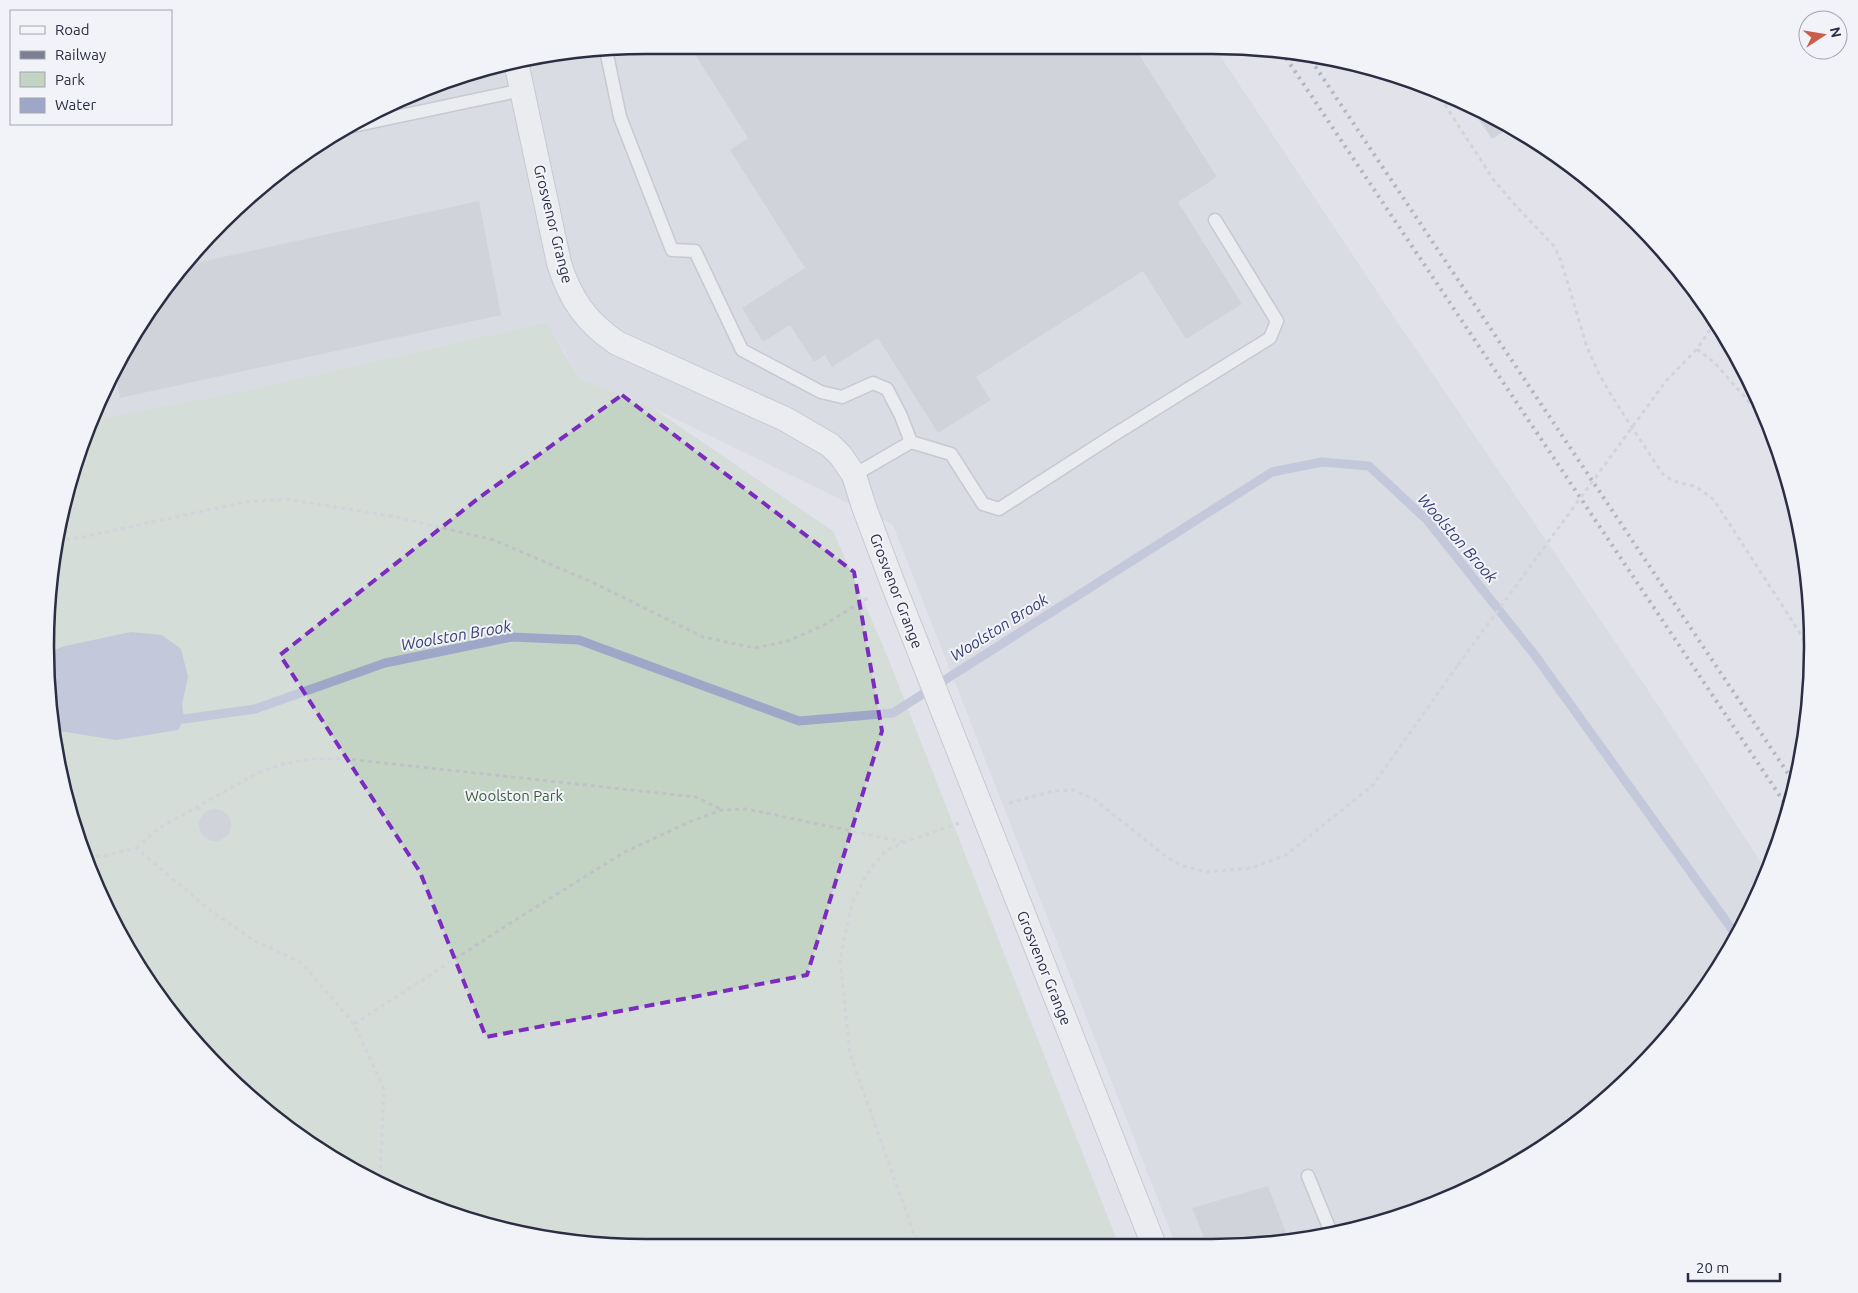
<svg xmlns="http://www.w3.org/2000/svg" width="1858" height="1293" font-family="Ubuntu,sans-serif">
  <rect width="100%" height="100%" fill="#e2e3ea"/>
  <!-- built -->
  <path fill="#d1d2dc" d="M647 45H1213L1394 317 1648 690 1768 873 1711 981 1637 1072 1546 1146 1478 1186 1329 1236 1212 1248H1177L893 525 651 407 579 378 563 349 545 322 248 390 89 421 146 313 194 250 313 146 416 91 491 66Z"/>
  <!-- green -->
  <path fill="#c4d4c4" d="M546 322 579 378 651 407 833 531 884 648 1120 1248H647L529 1236 416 1202 312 1146 221 1072 147 981 107 913 57 764 45 647 50 568 89 421 248 390Z"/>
  <!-- water -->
  <path fill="#9fa7c9" d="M131 632 162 635 181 649 188 677 182 704 184 719 178 730 116 740 53 730 46 653 65 646Z"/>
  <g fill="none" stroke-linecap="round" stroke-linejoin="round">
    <!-- stream -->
    <path stroke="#9fa7c9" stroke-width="9" d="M173 717 184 719 255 709 385 663 512 637 579 640 799 721 893 713 1272 472 1322 462 1369 466 1427 520 1534 654 1736 935"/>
  </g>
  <!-- building -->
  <path fill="#bdbeca" d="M689 45H1133L1217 177 1178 202 1242 304 1186 339 1143 271 976 377 991 400 938 433 878 338 832 367 825 355 814 362 790 325 763 342 742 308 805 268 730 150 748 138Z
    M1470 107 1508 124 1510 127 1492 139Z
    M479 201 501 315 120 398 115 372 146 313 182 266Z
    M199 825a16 16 0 1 1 32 0a16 16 0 1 1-32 0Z
    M1268 1186 1289 1240 1208 1248 1192 1208Z"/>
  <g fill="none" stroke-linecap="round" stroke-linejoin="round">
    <defs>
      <path id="service" d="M606 50 620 117 672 250 695 251 742 350 821 392 842 397 873 383 887 389 901 416 911 442
        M348 127 522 90
        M854 475 911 442 951 454 983 504 999 509 1112 436 1270 338 1277 321 1215 220
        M1308 1176 1332 1235"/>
      <path id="minor" d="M516 62 559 263C570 299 586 322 617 343L785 419 830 445 841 456 854 475 864 507 893 584 1155 1248"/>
    </defs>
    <!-- service casing -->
    <use href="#service" stroke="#a7a9b4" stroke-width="15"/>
    <!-- minor casing -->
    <use href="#minor" stroke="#a7a9b4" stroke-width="26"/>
    <!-- path -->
    <path stroke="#c0c1c9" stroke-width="3" stroke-dasharray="4 4" stroke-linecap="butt" d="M1436 91 1493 179 1515 205 1554 246 1561 261 1587 347 1600 376 1616 403 1662 473C1673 483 1679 482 1693 486 1701 489 1707 495 1714 500L1800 633 1812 656
      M1697 349 1715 363 1770 426
      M1666 381 1697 349 1716 321
      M58 541 83 537 245 502 285 499 391 516 494 540 594 583 703 637 755 648 788 641 824 625 869 597
      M1009 803 1053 791 1073 790 1094 799 1168 858 1183 866 1207 872 1251 868 1286 855 1373 785 1458 665
      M197 807 202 813
      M136 848 159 828 258 773 282 764 311 759H347L696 797 722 810
      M88 857 104 856 136 848 211 911 255 941 302 963 354 1024 384 1089 380 1183
      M354 1024 520 917 623 853 689 822 722 810 747 809 904 842
      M919 1248 850 1054 840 960 852 903 867 874 885 851 905 842 959 823"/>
    <!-- service -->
    <use href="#service" stroke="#f5f5f9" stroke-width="12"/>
    <!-- minor -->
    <use href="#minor" stroke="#f5f5f9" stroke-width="24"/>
    <!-- rail -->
    <path stroke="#7c7e93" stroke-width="4" stroke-dasharray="2.5 5" stroke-linecap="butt" d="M1282 52 1788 808
      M1307 54 1795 784"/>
    <!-- path-bridge -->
    <path stroke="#c0c1c9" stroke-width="3" stroke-dasharray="4 4" stroke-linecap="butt" d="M1458 665 1666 381"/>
  </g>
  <!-- marked area -->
  <path d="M0 0H1858V1293H0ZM622 395 854 572 882 731 807 975 486 1037 420 872 280 655 480 497Z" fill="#e2e3ea" fill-opacity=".55" fill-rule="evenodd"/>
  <path fill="none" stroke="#7b2cbf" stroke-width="4" stroke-dasharray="10 6" stroke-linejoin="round" d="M622 395 854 572 882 731 807 975 486 1037 420 872 280 655 480 497Z"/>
  <g text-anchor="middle" stroke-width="4" stroke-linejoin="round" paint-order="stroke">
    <!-- street labels -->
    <g font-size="15" fill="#2b2d42" stroke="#f2f3f8">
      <text transform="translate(553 224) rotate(76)" y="5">Grosvenor Grange</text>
      <text transform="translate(896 591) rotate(69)" y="5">Grosvenor Grange</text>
      <text transform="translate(1044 968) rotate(68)" y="5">Grosvenor Grange</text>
    </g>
    <!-- park labels -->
    <g font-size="15" fill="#385d3c" stroke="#f2f3f8">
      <text x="514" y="801">Woolston Park</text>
    </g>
    <!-- water labels -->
    <g font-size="16" font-style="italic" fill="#364075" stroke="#f2f3f8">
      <text transform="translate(1458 538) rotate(49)" y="6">Woolston Brook</text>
      <text transform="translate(999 627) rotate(-32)" y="6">Woolston Brook</text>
      <text transform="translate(456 635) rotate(-10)" y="6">Woolston Brook</text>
    </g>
  </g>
  <!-- crop -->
  <path d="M0 0H1858V1293H0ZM646 54H1212A592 592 0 0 1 1804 646V647A592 592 0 0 1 1212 1239H646A592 592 0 0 1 54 647V646A592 592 0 0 1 646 54Z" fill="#f2f3f8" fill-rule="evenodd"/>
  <path fill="none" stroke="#2b2d42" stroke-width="2.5" d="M646 54H1212A592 592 0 0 1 1804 646V647A592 592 0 0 1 1212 1239H646A592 592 0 0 1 54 647V646A592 592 0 0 1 646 54Z"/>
  <!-- legend -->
  <rect x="10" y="10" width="162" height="115" fill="#f2f3f8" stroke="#a2a4af"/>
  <rect x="20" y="26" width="25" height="8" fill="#f5f5f9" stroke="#a2a4af"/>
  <text x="55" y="35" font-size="15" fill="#2b2d42">Road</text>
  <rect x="20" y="51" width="25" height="8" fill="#7c7e93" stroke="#a2a4af"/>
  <text x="55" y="60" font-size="15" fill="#2b2d42">Railway</text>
  <rect x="20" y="72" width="25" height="15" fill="#c4d4c4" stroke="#a2a4af"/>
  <text x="55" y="85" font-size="15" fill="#2b2d42">Park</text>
  <rect x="20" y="98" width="25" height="15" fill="#9fa7c9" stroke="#a2a4af"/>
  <text x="55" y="110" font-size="15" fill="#2b2d42">Water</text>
  <!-- north arrow -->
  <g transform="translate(1823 35) rotate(78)"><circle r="24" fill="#f2f3f8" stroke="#a2a4af"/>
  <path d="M0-4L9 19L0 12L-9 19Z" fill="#ca5d4c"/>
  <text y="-8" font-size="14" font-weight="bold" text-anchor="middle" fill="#2b2d42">N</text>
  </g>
  <!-- scale -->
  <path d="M1688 1273v8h92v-8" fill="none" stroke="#2b2d42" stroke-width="2.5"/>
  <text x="1696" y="1273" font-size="15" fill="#2b2d42" stroke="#f2f3f8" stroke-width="4" paint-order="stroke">20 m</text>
</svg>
